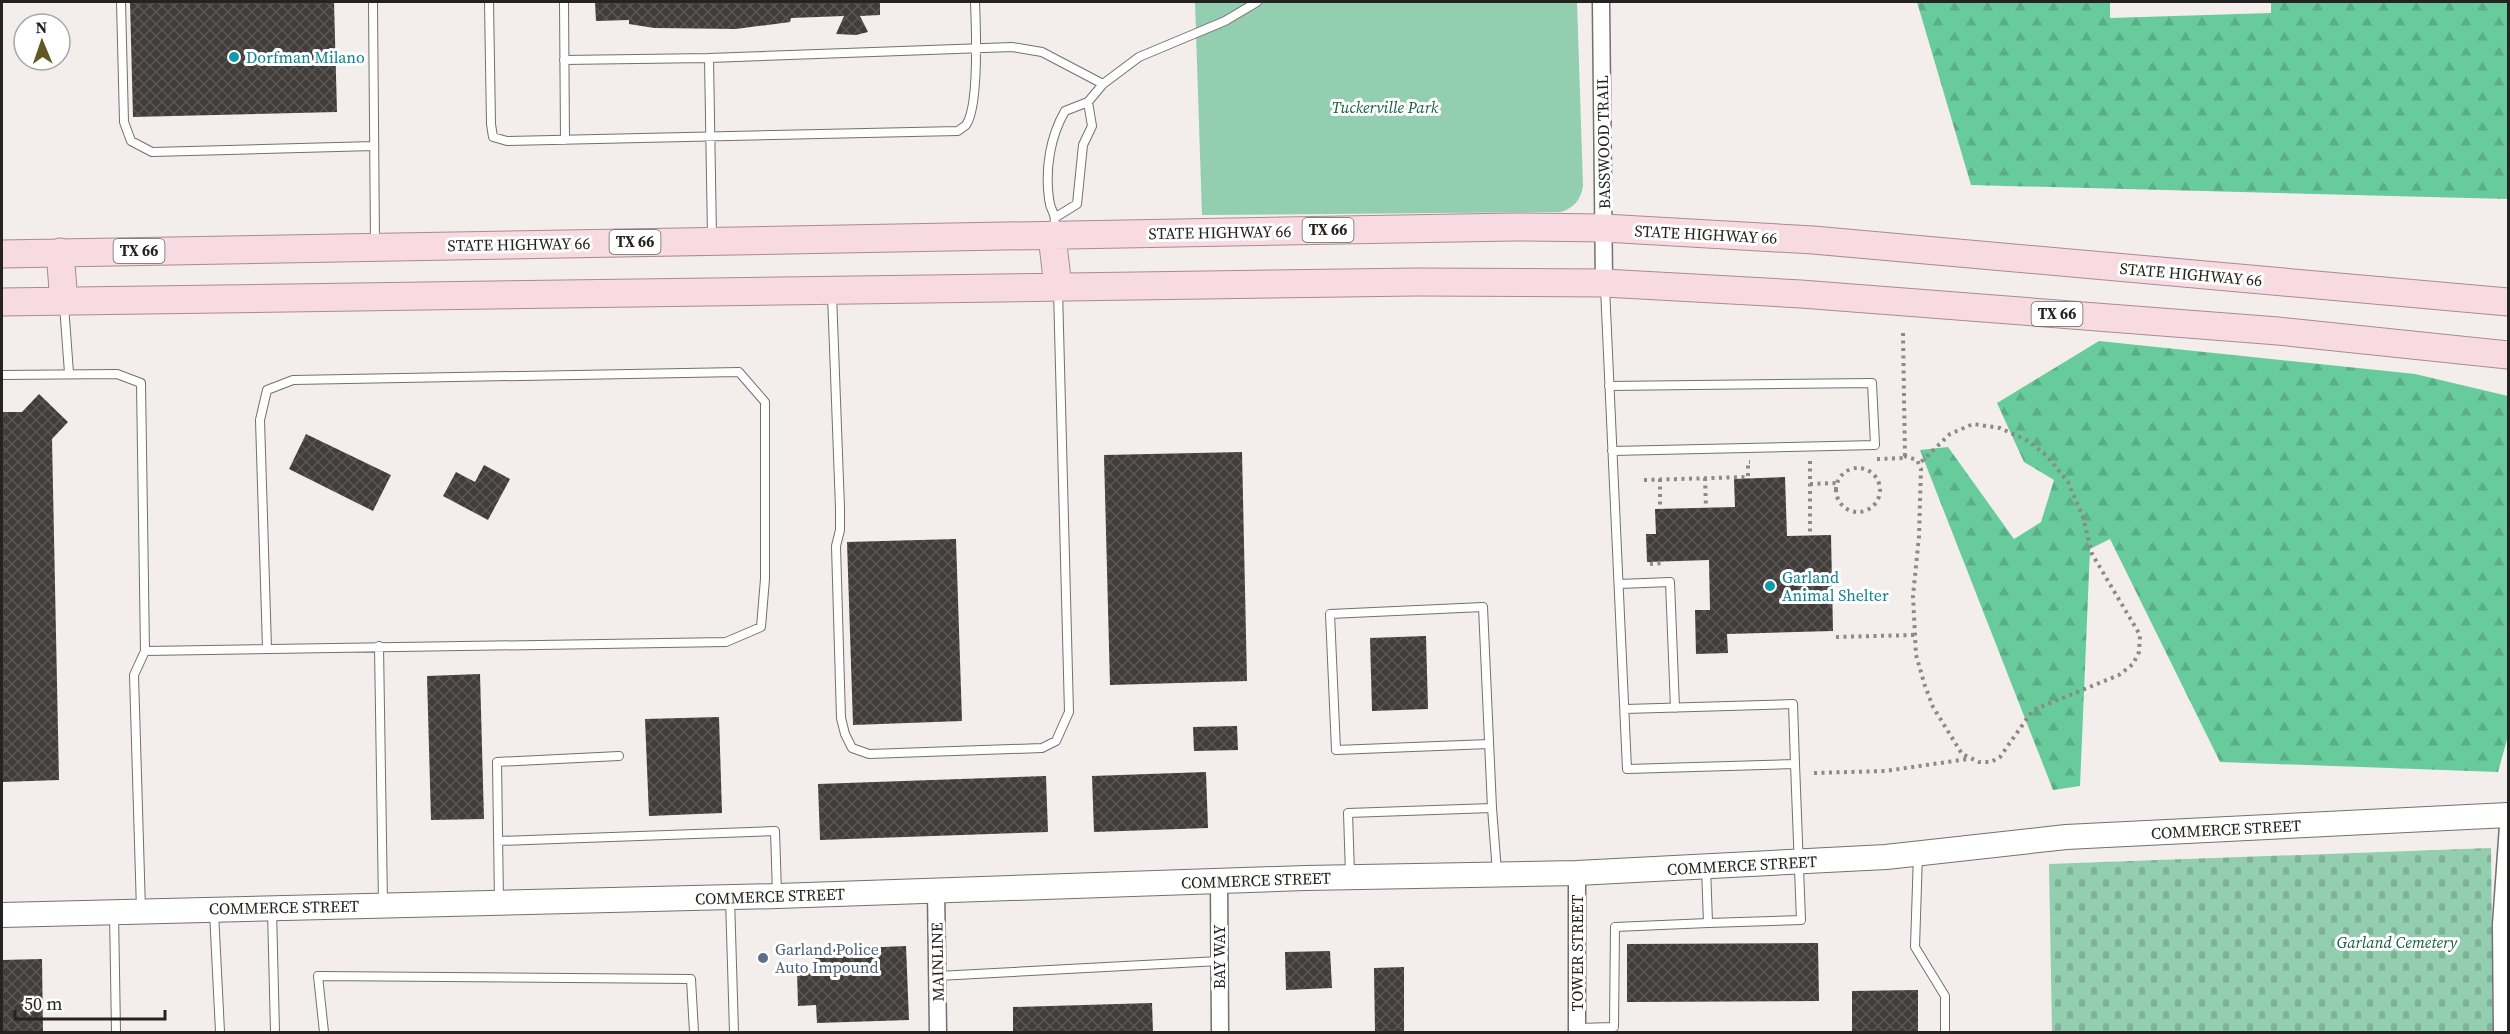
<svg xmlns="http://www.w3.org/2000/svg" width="2510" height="1034" font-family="'Source Serif 4',serif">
  <defs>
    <pattern id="forest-firs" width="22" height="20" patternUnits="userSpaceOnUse" patternTransform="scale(1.5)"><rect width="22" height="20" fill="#68cb9c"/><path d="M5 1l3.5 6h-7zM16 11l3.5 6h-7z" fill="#5aae86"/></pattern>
    <pattern id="cemetery-stones" width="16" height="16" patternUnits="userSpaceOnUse" patternTransform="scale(1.5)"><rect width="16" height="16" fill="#92ceaf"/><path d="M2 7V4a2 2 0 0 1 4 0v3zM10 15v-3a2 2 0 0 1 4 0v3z" fill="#7eb196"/></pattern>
    <pattern id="building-cross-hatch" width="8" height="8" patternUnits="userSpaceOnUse" patternTransform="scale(1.5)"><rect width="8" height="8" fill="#413d3b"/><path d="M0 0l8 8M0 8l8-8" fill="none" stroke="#5a5755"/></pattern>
  </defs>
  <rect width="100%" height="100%" fill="#f3eeeb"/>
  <!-- forest -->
  <path fill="url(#forest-firs)" d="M1917 2H2110V18L2271 13V2H2508V199L1971 185Z
    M2099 341 2415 374 2508 396V736L2498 772 2220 762 2110 539 2090 549 2080 786 2053 790 1920 450 1948 447 2014 539 2041 522 2054 480 2024 462 1997 403Z"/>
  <!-- cemetery -->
  <path fill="url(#cemetery-stones)" d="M2491 848 2493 1032H2052L2049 864Z"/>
  <!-- green -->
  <path fill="#92ceaf" d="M1195 2H1577L1583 186C1581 199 1574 208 1561 212L1202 215Z"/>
  <!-- building -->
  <path fill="url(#building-cross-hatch)" d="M130 2H334L337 112 133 117Z
    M607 2H880V15L860 16 868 32 856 35 836 34 844 16 791 18 790 22 736 29 654 28 629 24V20L596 21 595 3Z
    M39 394 68 422 52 439 59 780 2 782V412H22Z
    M306 434 391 475 373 511 289 469Z
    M1242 452 1247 681 1110 685 1104 455Z
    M484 465 510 479 488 520 443 496 456 472 475 482Z
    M1785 477 1787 536 1831 535 1833 631 1727 634 1728 653 1696 654 1695 610H1710L1709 560 1647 562 1646 534H1656L1655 509 1735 507 1734 479Z
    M956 539 962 721 853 725 847 542Z
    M1426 636 1428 709 1372 711 1370 638Z
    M480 674 484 819 431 820 427 676Z
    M719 717 722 813 649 816 645 719Z
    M1237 726 1238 750 1194 751 1193 727Z
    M1206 772 1208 828 1094 832 1092 776Z
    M1046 776 1048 832 820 840 818 784Z
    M1818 943 1819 1001 1627 1002V944Z
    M906 946 909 1020 817 1023 816 1005 798 1006 797 970 816 969 815 950Z
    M1330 951 1332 988 1286 990 1285 952Z
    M42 959 43 1032H2V960Z
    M1404 967V1032H1375L1374 968Z
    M1918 990V1032H1852V991Z
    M1152 1003 1153 1032H1013V1007Z"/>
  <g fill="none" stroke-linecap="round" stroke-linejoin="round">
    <defs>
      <path id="lane" d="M121 2 124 122 131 141 152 152 374 146
        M373 2 375 243
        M489 2 491 124 493 137 507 141 958 131C959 130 965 126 966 125 979 107 976 26 975 2
        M564 2 565 140
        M564 60 709 58
        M1103 84 1139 57 1225 21 1257 2
        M1056 217 1077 204 1083 145 1092 126 1088 102
        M712 237 709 58 1012 47 1042 52 1103 84 1088 102 1065 111C1050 137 1045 169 1049 199 1051 216 1058 210 1053 231
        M1605 288 1627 769 1795 764 1801 920 1708 923 1706 867
        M832 294 840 508V530L836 546 841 718 845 734 852 748 869 754 1042 748 1056 741 1069 712 1058 290
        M64 305 69 373
        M2 375 117 374 141 383 145 651 134 675 141 910
        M1609 386 1872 383 1875 445 1612 451
        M1619 584 1670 582 1675 708
        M379 646 383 904
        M145 651 726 642 761 627 765 579V402L739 372 293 380 267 390 260 420 267 648
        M1625 709 1793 704 1795 764
        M1489 744 1336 750 1330 614 1483 607 1492 808
        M498 841 775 831 777 893
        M1918 854 1915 947 1945 996V1032
        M1350 874 1348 813 1492 808 1497 872
        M730 898 734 1032
        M499 902 497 762 619 756
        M272 910 275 1032
        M214 912 220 1032
        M114 913 116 1032
        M938 976 1219 961
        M1577 1028 1614 1027 1615 927 1708 923
        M324 1032 318 976 691 979 694 1032"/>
      <path id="street" d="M1601 2 1604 283
        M1219 881 1220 1032
        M936 891 938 1032
        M1577 1032V873
        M2502 1032 2501 924 2508 826"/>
      <path id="secondary" d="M2 915 778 896 1305 878 1577 873 1886 857 2066 837 2508 815"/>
      <path id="primary" d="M1052 236 1058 287
        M60 252 64 302
        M2 254 1515 227 1604 228 1813 240 2508 302
        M2 302 1417 282 1604 283 1801 294 2278 331 2508 355"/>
    </defs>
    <!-- lane casing -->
    <use href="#lane" stroke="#74706e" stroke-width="10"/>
    <!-- street casing -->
    <use href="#street" stroke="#74706e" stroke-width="19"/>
    <!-- secondary casing -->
    <use href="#secondary" stroke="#74706e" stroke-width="26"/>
    <!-- primary casing -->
    <use href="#primary" stroke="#ab8a92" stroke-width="29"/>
    <!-- path -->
    <path stroke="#8c8987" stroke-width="4" stroke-dasharray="3 4.5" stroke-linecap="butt" d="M1904 456 1917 460 1921 469 1919 536 1913 596 1916 655 1925 686 1933 707 1962 754 1979 762H1991L2000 757 2033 710 2119 675 2133 664 2139 652 2140 635 2092 554 2083 517 2068 482 2046 455 2028 441 2000 428 1973 424 1950 434 1920 463
      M1877 459 1905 458 1903 333
      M1810 461V535
      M1836 490a22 22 0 1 1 44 0a22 22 0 1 1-44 0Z
      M1705 478 1706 508
      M1660 479V509
      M1644 480 1748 477V462H1750
      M1810 484 1836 483
      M1650 564 1664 563
      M1836 637 1915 635
      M1814 773 1885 771 1968 759"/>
    <!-- lane -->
    <use href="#lane" stroke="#fff" stroke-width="8"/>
    <!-- street -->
    <use href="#street" stroke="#fff" stroke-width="16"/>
    <!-- secondary -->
    <use href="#secondary" stroke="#fff" stroke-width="24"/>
    <!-- primary -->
    <use href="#primary" stroke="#f8dae2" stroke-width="27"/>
  </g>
  <!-- markers -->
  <g fill="#0f9aa8" stroke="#fff" stroke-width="2">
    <circle cx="234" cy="57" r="6"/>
    <circle cx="1770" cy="586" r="6"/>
  </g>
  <circle fill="#5c6f8a" stroke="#fff" stroke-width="2" cx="763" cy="958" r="6"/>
  <g text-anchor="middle" stroke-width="6" stroke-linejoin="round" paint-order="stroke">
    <!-- shield labels -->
    <g fill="#fff" stroke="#666564" stroke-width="1.5">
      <rect x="1302.5" y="218" width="51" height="24" rx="4.5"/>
      <rect x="609.5" y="230" width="51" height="24" rx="4.5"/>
      <rect x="113.5" y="239" width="51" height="24" rx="4.5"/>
      <rect x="2031.5" y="302" width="51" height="24" rx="4.5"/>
    </g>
    <g font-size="15" font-weight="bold" fill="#252322">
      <text x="1328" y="235">TX 66</text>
      <text x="635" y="247">TX 66</text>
      <text x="139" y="256">TX 66</text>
      <text x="2057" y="319">TX 66</text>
    </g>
    <!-- culture labels -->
    <g font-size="16" fill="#0d838f" stroke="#fff" text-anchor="start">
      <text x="246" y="63">Dorfman Milano</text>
      <text x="1782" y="583">Garland<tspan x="1782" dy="18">Animal Shelter</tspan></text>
    </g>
    <!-- park labels -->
    <g font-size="16" font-style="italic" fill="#156042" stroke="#fff">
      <text x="1385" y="113">Tuckerville Park</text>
      <text x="2397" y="948">Garland Cemetery</text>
    </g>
    <!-- street labels -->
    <g font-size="16" fill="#252322" stroke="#fff">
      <text transform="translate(1603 142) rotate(-91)" y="6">BASSWOOD TRAIL</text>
      <text transform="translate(1220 232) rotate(-1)" y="6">STATE HIGHWAY 66</text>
      <text transform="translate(1706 234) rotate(3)" y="6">STATE HIGHWAY 66</text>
      <text transform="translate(519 244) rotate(-1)" y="6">STATE HIGHWAY 66</text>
      <text transform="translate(2191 274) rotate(5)" y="6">STATE HIGHWAY 66</text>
      <text transform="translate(2226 829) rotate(-3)" y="6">COMMERCE STREET</text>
      <text transform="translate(1742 865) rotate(-3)" y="6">COMMERCE STREET</text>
      <text transform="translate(1256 880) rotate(-2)" y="6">COMMERCE STREET</text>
      <text transform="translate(770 896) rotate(-2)" y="6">COMMERCE STREET</text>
      <text transform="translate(284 907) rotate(-1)" y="6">COMMERCE STREET</text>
      <text transform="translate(1577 953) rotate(-90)" y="6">TOWER STREET</text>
      <text transform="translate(1219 957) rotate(-90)" y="6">BAY WAY</text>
      <text transform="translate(937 962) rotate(-91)" y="6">MAINLINE</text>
    </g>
    <!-- service labels -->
    <g font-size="16" fill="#4e5e75" stroke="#fff" text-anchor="start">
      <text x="775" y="955">Garland Police<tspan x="775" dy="18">Auto Impound</tspan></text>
    </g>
  </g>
  <!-- border -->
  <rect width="2510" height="1034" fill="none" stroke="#252322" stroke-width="6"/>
  <!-- north arrow -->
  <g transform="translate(42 42) rotate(358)"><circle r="28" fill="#ffffff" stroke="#a8a7a7" stroke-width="1.5"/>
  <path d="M0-4.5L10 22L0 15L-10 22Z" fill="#605925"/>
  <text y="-9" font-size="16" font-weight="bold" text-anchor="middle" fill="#252322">N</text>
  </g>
  <!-- scale -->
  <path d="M15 1010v9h150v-9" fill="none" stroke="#252322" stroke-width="3"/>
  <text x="24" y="1010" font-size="18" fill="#252322" stroke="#ffffff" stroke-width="4.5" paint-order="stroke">50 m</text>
</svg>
